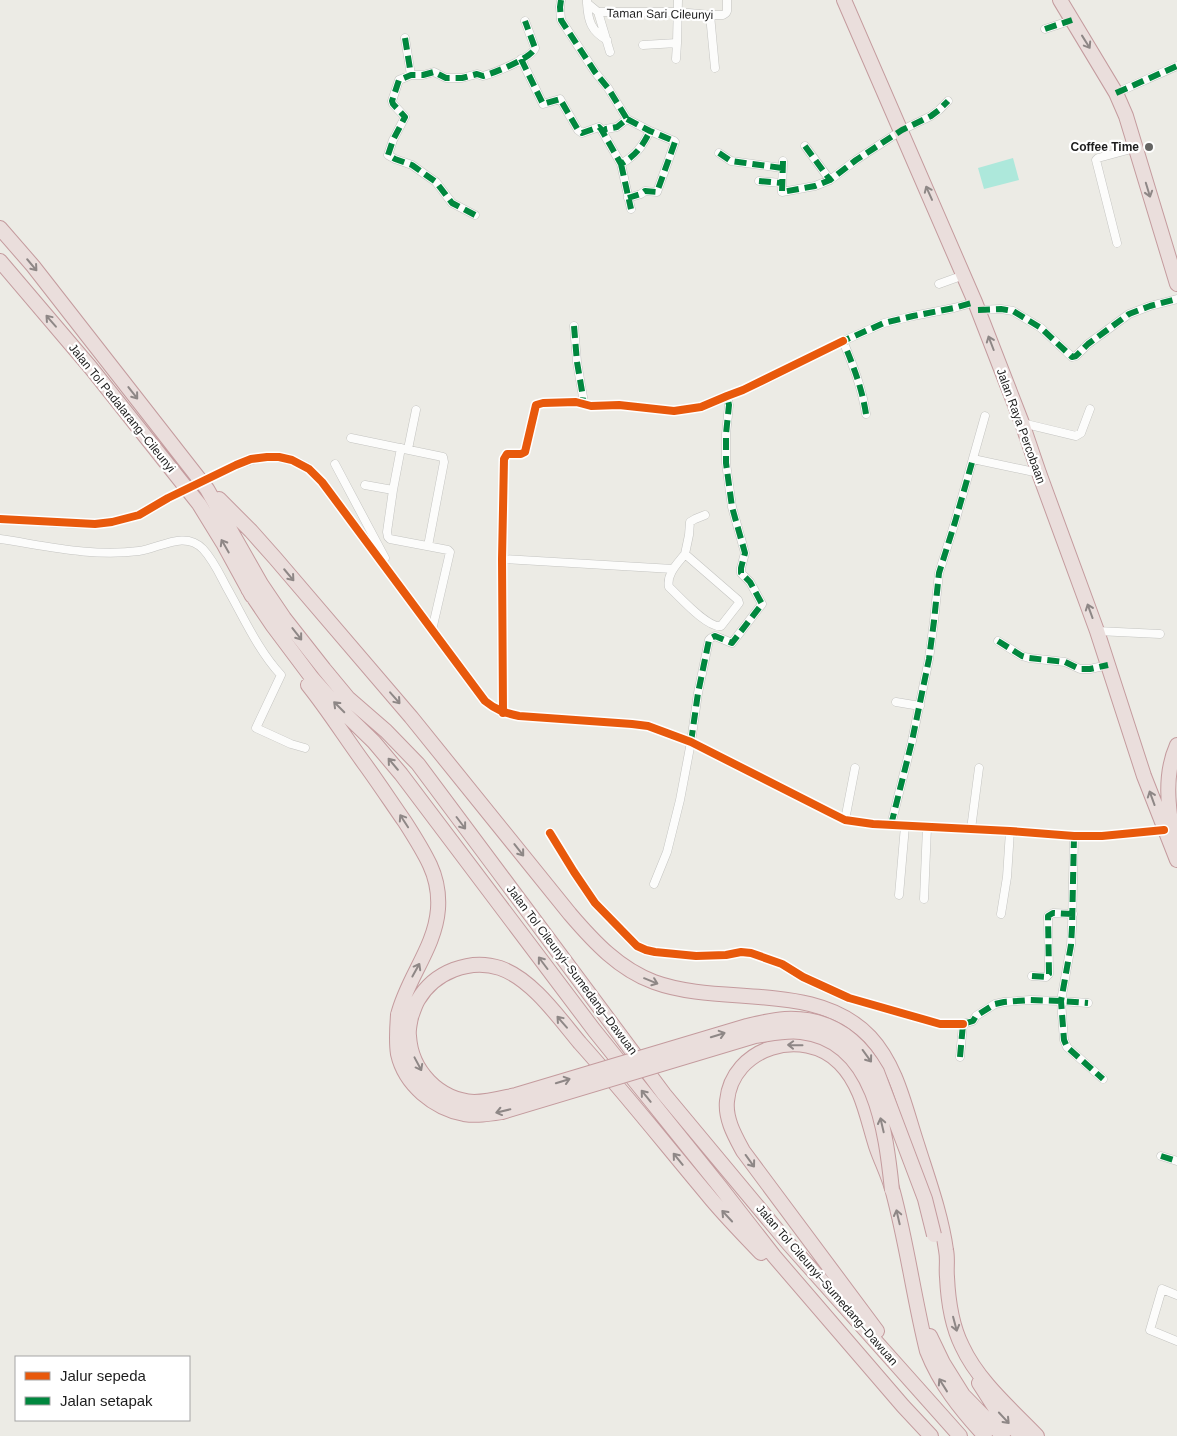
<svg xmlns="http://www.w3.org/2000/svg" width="1177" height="1436" font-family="Helvetica,sans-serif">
  <rect width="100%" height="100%" fill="#ecebe5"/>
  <!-- pitch -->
  <path fill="#ade8db" d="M1013 158 1019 180 984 189 978 168Z"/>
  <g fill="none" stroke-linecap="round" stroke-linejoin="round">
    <defs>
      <path id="street" d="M561 0 560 7 561 20 595 72 608 88 627 119 617 127 606 129 603 132
        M587 0V3L598 12H678L710 15H723L726 13 727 11V0
        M587 3C588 21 591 31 607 40
        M598 12 610 52
        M710 15 715 68
        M1045 29 1072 20
        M405 38 411 75
        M643 45 677 43 678 0
        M521 59 543 104 560 99 578 130 582 133 599 127 601 129 621 164C636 155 642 147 650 131
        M676 59 677 43
        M1116 93 1177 66
        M627 119 650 131 674 141 675 142 657 192 645 191 641 194 628 198
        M805 146 830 180
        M719 153 731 161 782 168
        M783 161 782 192 815 186 830 180 856 160 902 130 931 116 939 110 948 101
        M621 164 631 209
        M759 181 781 183
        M475 215 452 203 436 182 426 175 412 165 395 159 388 155 393 140 405 117 393 104 392 101 399 80 411 75H423L434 72 446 78H462L477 74 483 76C494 73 532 58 535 48L525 21
        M1117 243 1096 160 1098 158 1135 148
        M939 284 964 275
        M978 310 1001 309 1013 311 1041 328 1072 357 1076 356 1088 344 1129 314 1150 306 1177 299
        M574 326 577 362 583 397 582 404
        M866 414C862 388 853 365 843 341L884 323 913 316 954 308 975 302
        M1022 423 1076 436 1081 433 1090 409
        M351 438 443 457 444 462 428 546
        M401 448 393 490 387 532 388 537 390 539 448 550 450 552 432 630
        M408 449 416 410
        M973 459 1039 473
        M335 464 385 558
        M224 471C252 457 280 450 309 468 314 472 318 478 322 482L485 701C496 710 505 713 519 716L632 724 648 726 691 742 831 813 845 820 873 824 1010 831 1074 836H1102L1164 830
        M365 485 393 490
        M0 519C45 520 95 532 138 515 149 511 159 504 168 498
        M0 539C47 546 91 557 139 551 160 548 185 530 203 549 214 561 220 575 227 588 244 618 258 650 281 675L256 728 291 744 305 748
        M685 554 738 600 739 603 721 626C707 628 680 597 669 587 666 574 678 563 685 554Z
        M685 554 689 535 690 522 695 519 705 515
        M502 559 673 569
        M1097 631 1160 634
        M998 641 1022 656 1029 658 1065 662 1080 669H1090L1108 665
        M896 702 920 706
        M503 713 502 559 504 459 507 454H521L525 452 536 405 543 403 576 402 591 406 619 405 674 411 701 407 727 396 743 390 843 341
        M845 820 855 768
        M891 825 912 741 929 659 934 621 939 573 955 522 985 416
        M971 829 979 768
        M550 833 574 872 595 903 637 946 646 950 655 952 696 956 726 955 741 952 751 953 782 964 803 977 849 998 940 1024H963
        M1074 836 1072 927 1071 945 1061 1001 1064 1040 1067 1047 1103 1079
        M654 884 667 852 680 800 691 742 698 693 709 640 711 638 715 636 732 643 762 604 750 582 741 573V568L745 553 732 507 726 463V434L729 405 727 396
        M899 895 905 826
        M924 899 927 827
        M1001 914 1007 877 1010 831
        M1032 976 1046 977 1049 974 1048 916 1053 913 1073 914
        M960 1057 963 1024 973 1021 976 1016 995 1004 1004 1002 1030 1000 1061 1001 1088 1003
        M1161 1156 1177 1161
        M1177 1295 1162 1289 1150 1330 1177 1341"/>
      <path id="highway" d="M844 0 975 302 1022 423 1039 473 1097 631 1144 776 1177 860
        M1060 0 1116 93 1126 116 1177 284
        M0 228 33 266 207 489 261 584 284 618 324 669 348 698 386 731 418 764 664 1094 788 1243 960 1436
        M0 261 91 368 199 504 223 543 252 596
        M219 499 251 531 275 558 411 717 570 914C594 942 619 969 654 982 722 1007 816 980 870 1037 897 1066 905 1108 917 1144 928 1179 941 1214 946 1250 948 1259 946 1268 947 1277 948 1299 952 1326 962 1346 978 1381 1011 1409 1037 1436
        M248 589 273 626 312 678 336 705 374 742 401 774 594 1030 721 1188 774 1256 903 1406 931 1436
        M308 685C328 710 345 737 364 763 378 782 391 802 405 822 414 836 423 850 430 865 436 878 439 895 438 909 435 948 407 978 398 1015
        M1173 835C1168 806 1164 774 1177 745
        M411 1017C413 1012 415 1005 418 1000 434 972 470 958 500 968 532 979 559 1018 580 1043 624 1092 665 1144 707 1194 724 1215 743 1234 761 1253
        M877 1331 743 1151C735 1136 725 1119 727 1101 732 1047 803 1026 840 1063 862 1085 867 1118 876 1146 881 1161 889 1176 893 1192 907 1244 914 1299 927 1351 940 1384 961 1410 985 1436
        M930 1336 943 1363 963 1395 1003 1436
        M979 1383 997 1411 1021 1436"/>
    </defs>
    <!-- street casing -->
    <use href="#street" stroke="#c4c4c1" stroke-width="9"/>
    <!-- highway casing -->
    <use href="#highway" stroke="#c49b9e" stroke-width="16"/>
    <!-- street -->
    <use href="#street" stroke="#fcfcfb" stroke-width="8"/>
    <!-- highway -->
    <use href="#highway" stroke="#eadedc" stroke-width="14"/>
    <defs>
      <path id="street-bridge" d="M168 498 224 471"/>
      <path id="highway-bridge" d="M398 1015C397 1029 396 1041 398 1054 405 1085 434 1108 464 1114 477 1116 489 1114 502 1112L755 1036C770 1034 786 1030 801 1032 875 1040 886 1132 892 1190
        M411 1017C410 1023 408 1030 409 1036 411 1071 439 1100 474 1102 488 1102 502 1098 516 1095L747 1026C759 1023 772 1020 785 1019 827 1017 857 1037 877 1072L925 1199 934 1235"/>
    </defs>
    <!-- street-bridge casing -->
    <use href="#street-bridge" stroke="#c4c4c1" stroke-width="9" stroke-linecap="butt"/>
    <!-- highway-bridge casing -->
    <use href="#highway-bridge" stroke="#c49b9e" stroke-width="16" stroke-linecap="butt"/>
    <!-- street-bridge -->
    <use href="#street-bridge" stroke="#fcfcfb" stroke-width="8"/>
    <!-- highway-bridge -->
    <use href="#highway-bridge" stroke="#eadedc" stroke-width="14"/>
    <!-- quiet -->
    <path stroke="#00873e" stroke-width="6" stroke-dasharray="12 6" stroke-linecap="butt" d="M561 0 560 7 561 20 595 72 608 88 627 119 617 127 606 129 603 132
      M1045 29 1072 20
      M405 38 411 75
      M521 59 543 104 560 99 578 130 582 133 599 127 601 129 621 164C636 155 642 147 650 131
      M1116 93 1177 66
      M627 119 650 131 674 141 675 142 657 192 645 191 641 194 628 198
      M805 146 830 180
      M719 153 731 161 782 168
      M783 161 782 192 815 186 830 180 856 160 902 130 931 116 939 110 948 101
      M621 164 631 209
      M759 181 781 183
      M475 215 452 203 436 182 426 175 412 165 395 159 388 155 393 140 405 117 393 104 392 101 399 80 411 75H423L434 72 446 78H462L477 74 483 76C494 73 532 58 535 48L525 21
      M978 310 1001 309 1013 311 1041 328 1072 357 1076 356 1088 344 1129 314 1150 306 1177 299
      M574 326 577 362 583 397 582 404 587 405
      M866 414C862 388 853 365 843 341L884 323 913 316 954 308 975 302
      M998 641 1022 656 1029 658 1065 662 1080 669H1090L1108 665
      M691 742 698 693 709 640 711 638 715 636 732 643 762 604 750 582 741 573V568L745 553 732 507 726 463V434L729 405 727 396
      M891 825 912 741 929 659 934 621 939 573 955 522 973 459
      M1074 836 1072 927 1071 945 1061 1001 1064 1040 1067 1047 1103 1079
      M1032 976 1046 977 1049 974 1048 916 1053 913 1073 914
      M960 1057 963 1024 973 1021 976 1016 995 1004 1004 1002 1030 1000 1061 1001 1088 1003
      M1161 1156 1177 1161"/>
    <defs>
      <path id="cycleway" d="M0 519 95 524 112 522 139 515 168 498 236 465 251 459 267 457H279L292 460 309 469 322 482 485 701C496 710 505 713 519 716L632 724 648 726 691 742 831 813 845 820 873 824 1010 831 1074 836H1102L1164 830
        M503 713 502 559 504 459 507 454H521L525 452 536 405 543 403 576 402 591 406 619 405 674 411 701 407 727 396 743 390 843 341
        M550 833 574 872 595 903 637 946 646 950 655 952 696 956 726 955 741 952 751 953 782 964 803 977 849 998 940 1024H963"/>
    </defs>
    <!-- cycleway casing -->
    <use href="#cycleway" stroke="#fff" stroke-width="11"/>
    <!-- cycleway -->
    <use href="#cycleway" stroke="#e8590c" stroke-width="8"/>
  </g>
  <!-- one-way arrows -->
  <defs><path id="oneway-shaft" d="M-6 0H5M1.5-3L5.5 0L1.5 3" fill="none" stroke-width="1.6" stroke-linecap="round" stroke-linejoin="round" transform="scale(1.25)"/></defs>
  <g stroke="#8e8786">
    <use href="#oneway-shaft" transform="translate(1086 42) rotate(58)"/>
    <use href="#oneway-shaft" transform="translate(1148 190) rotate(73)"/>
    <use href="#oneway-shaft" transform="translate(929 193) rotate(-114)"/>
    <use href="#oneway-shaft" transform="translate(32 265) rotate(50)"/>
    <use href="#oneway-shaft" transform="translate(51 321) rotate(-131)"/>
    <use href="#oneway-shaft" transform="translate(991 343) rotate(-111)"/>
    <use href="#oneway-shaft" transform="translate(133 393) rotate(52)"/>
    <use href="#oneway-shaft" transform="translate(225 546) rotate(-120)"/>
    <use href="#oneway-shaft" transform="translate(289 575) rotate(50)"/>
    <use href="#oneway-shaft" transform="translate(1090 611) rotate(-110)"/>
    <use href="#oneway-shaft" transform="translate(297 634) rotate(52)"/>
    <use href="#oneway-shaft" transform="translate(395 698) rotate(49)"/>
    <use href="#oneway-shaft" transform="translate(339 707) rotate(-135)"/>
    <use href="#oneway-shaft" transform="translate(393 764) rotate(-130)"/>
    <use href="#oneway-shaft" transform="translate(1152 798) rotate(-110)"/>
    <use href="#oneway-shaft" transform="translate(404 821) rotate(-123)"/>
    <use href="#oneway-shaft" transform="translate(461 823) rotate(53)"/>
    <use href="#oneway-shaft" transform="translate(519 850) rotate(52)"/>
    <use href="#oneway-shaft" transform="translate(543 963) rotate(-127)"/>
    <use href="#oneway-shaft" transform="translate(416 970) rotate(-61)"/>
    <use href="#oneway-shaft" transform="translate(651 981) rotate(22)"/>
    <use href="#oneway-shaft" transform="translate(562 1022) rotate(-131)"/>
    <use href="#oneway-shaft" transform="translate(718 1035) rotate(-17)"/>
    <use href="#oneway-shaft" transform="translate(795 1045) rotate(-179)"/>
    <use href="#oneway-shaft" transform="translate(867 1056) rotate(54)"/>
    <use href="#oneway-shaft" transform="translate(418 1064) rotate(62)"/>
    <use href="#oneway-shaft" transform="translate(563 1081) rotate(-17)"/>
    <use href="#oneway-shaft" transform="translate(646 1096) rotate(-129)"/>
    <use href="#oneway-shaft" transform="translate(503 1111) rotate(167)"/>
    <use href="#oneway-shaft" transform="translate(882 1125) rotate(-103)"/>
    <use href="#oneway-shaft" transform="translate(678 1159) rotate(-129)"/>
    <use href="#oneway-shaft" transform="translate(750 1161) rotate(54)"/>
    <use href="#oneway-shaft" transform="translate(727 1216) rotate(-133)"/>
    <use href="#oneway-shaft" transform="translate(898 1217) rotate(-103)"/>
    <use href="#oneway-shaft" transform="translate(955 1324) rotate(75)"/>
    <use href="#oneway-shaft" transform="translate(943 1385) rotate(-122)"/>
    <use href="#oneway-shaft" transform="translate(1004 1418) rotate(47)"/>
  </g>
  <!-- markers -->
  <circle fill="#656563" stroke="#fff" stroke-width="2" cx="1149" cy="147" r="5"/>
  <g text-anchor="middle" stroke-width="4.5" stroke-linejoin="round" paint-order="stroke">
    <!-- street labels -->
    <g font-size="12" fill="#1d1d1d" stroke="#fff">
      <text transform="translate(660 14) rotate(1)" y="4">Taman Sari Cileunyi</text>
      <text transform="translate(122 408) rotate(51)" y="4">Jalan Tol Padalarang–Cileunyi</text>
      <text transform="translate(1021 426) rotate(70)" y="4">Jalan Raya Percobaan</text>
      <text transform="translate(572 970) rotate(53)" y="4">Jalan Tol Cileunyi–Sumedang–Dawuan</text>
      <text transform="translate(827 1285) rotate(49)" y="4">Jalan Tol Cileunyi–Sumedang–Dawuan</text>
    </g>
    <!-- poi labels -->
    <g font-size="12" font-weight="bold" fill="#1d1d1d" stroke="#fff" text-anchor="end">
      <text x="1139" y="151">Coffee Time</text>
    </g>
  </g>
  <!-- legend -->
  <rect x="15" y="1356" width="175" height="65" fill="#ffffff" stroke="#a5a5a5"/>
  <rect x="25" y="1372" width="25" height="8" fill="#e8590c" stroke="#a5a5a5"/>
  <text x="60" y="1381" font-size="15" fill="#1d1d1d">Jalur sepeda</text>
  <rect x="25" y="1397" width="25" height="8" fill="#00873e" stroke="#a5a5a5"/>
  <text x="60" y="1406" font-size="15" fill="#1d1d1d">Jalan setapak</text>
</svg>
